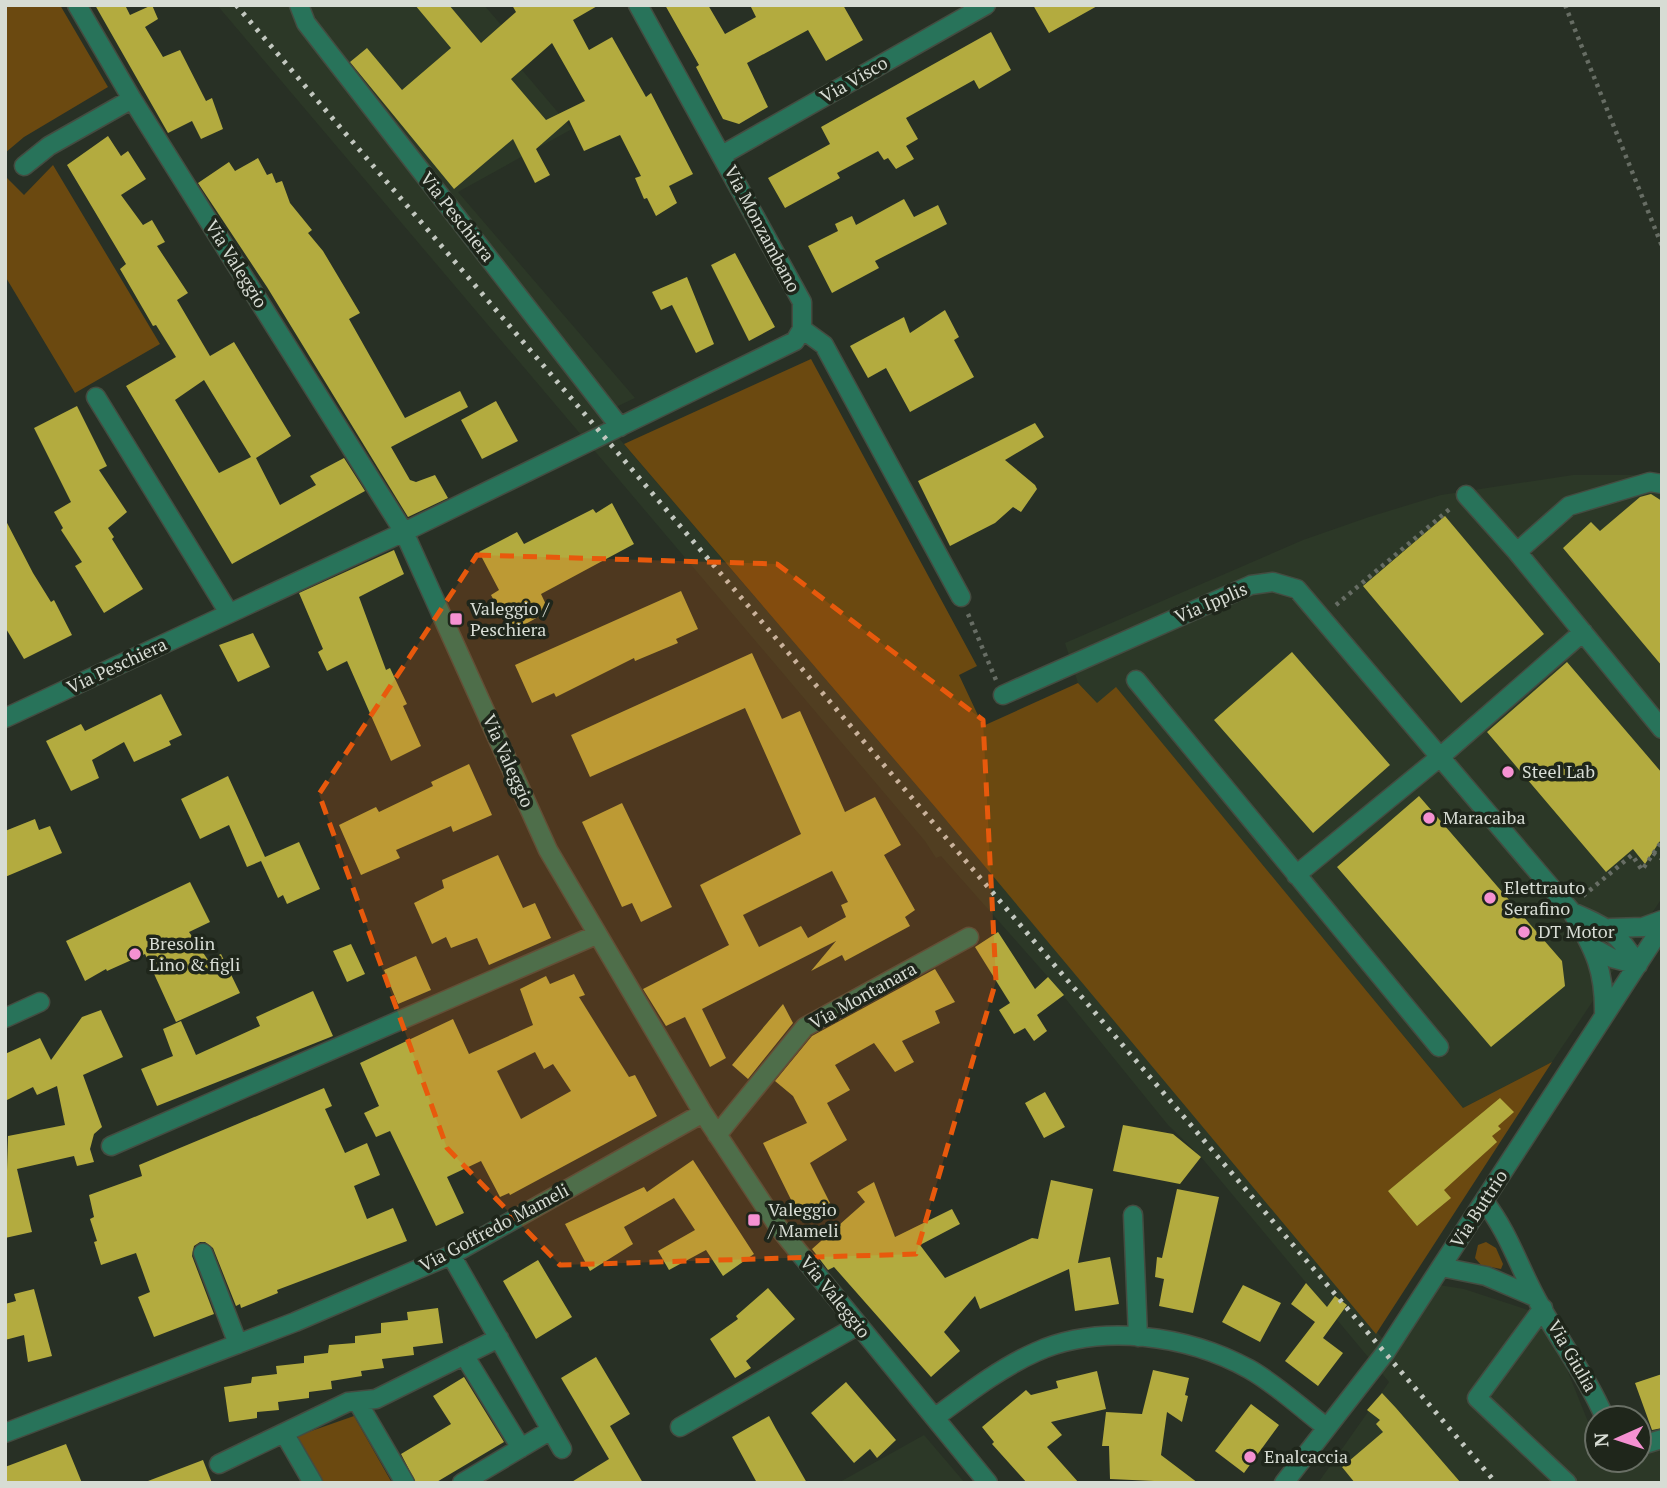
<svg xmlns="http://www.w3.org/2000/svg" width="1667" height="1488" font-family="'PT Serif',serif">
  <rect width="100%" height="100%" fill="#283025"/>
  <!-- built -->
  <path fill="#2c3827" d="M217 5H484L532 61 522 70 572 129 458 192 635 398 599 415 936 808 1394 1352 1439 1285 1464 1289 1528 1310 1552 1339 1564 1362 1597 1444V1460H1639V1434L1662 1426V1483H1318L1389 1382 1201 1157 1168 1125 1048 977 941 856 936 858 925 841Z
    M1573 475H1662V898L1552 1062 1463 1108 1116 688 1097 704 1078 683 1065 643 1303 540 1369 517 1441 495Z
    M924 1435 965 1483H838Z"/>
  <!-- green -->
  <path fill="#6b4910" d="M5 5H60L108 87 24 137 5 153Z
    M53 165 160 344 75 393 5 276V176L24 195Z
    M811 359 977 666 959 675 983 726 1078 683 1097 703 1116 687 1463 1108 1552 1062 1376 1334 936 808 624 444Z
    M1486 1242 1496 1248 1503 1264 1501 1269 1481 1265 1475 1258 1478 1245Z
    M354 1416 392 1483H323L297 1436Z"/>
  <!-- building -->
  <path fill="#b3ab3f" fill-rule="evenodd" d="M95 5H125L130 15 152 5 158 19 145 27 163 57 180 50 206 101 212 98 223 129 201 139 192 121 168 133Z
    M415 5H449L481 43 516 12 512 5H599L573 20 589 50 612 37 646 97 651 93 693 174 669 186 677 203 656 216 647 198 644 199 635 178 641 176 620 135 584 151 569 120 536 149 550 175 535 183 513 139 454 189 350 62 367 48 402 90 451 48ZM552 43 585 101 546 120 511 79Z
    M665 5H708L725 34 756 17 750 5H843L863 40 826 61 808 30 747 63 768 107 739 124 723 119 696 67 699 65Z
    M1033 5H1099L1049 33Z
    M991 32 1011 70 979 89 974 80 906 118 918 139 906 146 914 159 896 169 888 158 884 160 878 151 837 173 840 178 785 208 768 178 830 144 821 127Z
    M108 136 121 156 128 151 146 179 121 195 143 225 152 220 165 242 157 246 188 293 177 300 210 356 234 342 291 436 256 458 280 505 316 485 310 476 344 458 365 491 232 564 126 386 176 357 156 325 153 326 120 269 126 264 67 165ZM204 380 251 457 219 473 175 400Z
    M258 158 267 175 272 173 276 183 282 181 290 203 312 230 308 233 323 251 360 313 349 319 405 418 460 391 468 407 391 447 410 480 416 482 435 475 448 498 408 517 267 287 198 183 229 162 235 171Z
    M904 199 914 217 938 205 947 224 875 261 879 268 832 293 808 246 838 231 835 224 852 216 856 225Z
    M735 253 775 327 749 341 711 265Z
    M687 277 714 344 696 353 672 305 661 310 652 292Z
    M945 310 959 337 954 340 974 377 910 412 886 368 868 378 850 346 904 317 910 333Z
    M496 401 518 441 482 459 461 420Z
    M77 406 107 466 99 470 127 512 108 528 114 537 112 539 143 589 104 613 75 566 82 562 61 530 63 528 54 512 71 502 34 428Z
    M1035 423 1044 437 1005 460 1035 485 1037 489 1021 512 1013 507 995 523 950 546 918 481Z
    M1651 494 1662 501V666L1563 548 1591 522 1600 531 1640 497Z
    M612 503 634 544 541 594 549 611 511 632 491 595 499 590 479 552 517 532 524 544 593 509 596 513Z
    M1445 516 1544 634 1461 703 1363 586Z
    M5 519 33 573 51 602 54 600 72 635 24 659 5 627Z
    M394 550 404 574 359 597 386 670 390 668 407 704 403 706 421 746 391 761 347 661 327 671 318 652 323 649 299 593Z
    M681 591 698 629 676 639 678 643 635 661 634 658 556 697 554 693 532 703 515 665Z
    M253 633 270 667 238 682 219 645Z
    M1292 652 1390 765 1313 833 1214 720Z
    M752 653 782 719 800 711 845 812 875 797 901 845 884 855 915 910 905 917 910 926 845 961 842 955 811 971 836 941 702 1009 726 1058 710 1067 685 1017 666 1026 643 989 729 945 700 885 801 834 745 708 590 777 571 735ZM832 871 848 902 841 905 846 917 808 938 801 926 759 947 743 915Z
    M1567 662 1662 773V838L1645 864 1633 849 1606 872 1487 732Z
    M161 694 182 735 169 741 171 745 134 762 124 742 92 760 99 778 71 791 46 741 81 724 85 731Z
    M469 764 492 815 453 832 451 826 396 850 400 858 361 875 339 825 376 807 379 812 433 786 431 782Z
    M228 776 265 857 299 842 320 889 287 904 283 895 278 898 261 861 247 867 229 825 200 839 181 799Z
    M1419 796 1562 961 1565 986 1491 1047 1337 867Z
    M622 803 672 907 641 922 632 903 622 907 582 822Z
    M35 819 39 830 50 826 62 853 5 877V831Z
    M498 855 523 908 535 903 551 938 489 965 477 938 451 948 446 937 432 944 414 903 444 888 442 880Z
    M190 882 210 922 189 932 208 960 221 954 240 993 176 1022 145 954 107 971 106 969 85 981 66 941Z
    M998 932 1035 989 1048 977 1064 995 1037 1015 1047 1031 1034 1041 1025 1028 1014 1034 999 1010 1010 1003 975 947Z
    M351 944 365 974 347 982 333 951Z
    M416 956 431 990 398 1004 384 970Z
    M935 969 955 1002 935 1011 940 1023 902 1041 914 1062 895 1072 874 1043 835 1065 850 1090 827 1103 847 1140 810 1163 830 1203 802 1222 763 1143 807 1123 793 1096 775 1081 812 1036Z
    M574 974 585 995 579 997 629 1077 635 1075 657 1116 510 1195 509 1193 500 1197 481 1161 447 1177 464 1213 436 1226 390 1131 376 1137 364 1113 379 1106 360 1063 453 1019 469 1054 533 1025 520 989 546 976 550 984ZM535 1052 544 1069 553 1064 571 1091 521 1119 497 1071Z
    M313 991 333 1036 157 1106 141 1069 173 1056 163 1029 181 1021 196 1055 260 1026 256 1017Z
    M783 1004 793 1023 748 1079 732 1065Z
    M101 1010 123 1057 83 1075 102 1127 94 1134 90 1149 94 1162 77 1166 74 1156 17 1169 32 1232 5 1238 8 1136 65 1125 57 1086 37 1095 33 1087 5 1101V1054L40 1038 51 1060 82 1017Z
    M324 1088 332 1106 325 1109 345 1153 367 1143 380 1175 354 1186 367 1219 393 1208 407 1241 277 1290 278 1293 241 1308 240 1304 236 1306 213 1248 205 1242H200L194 1246 192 1256 214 1314 154 1337 138 1297 150 1292 136 1253 101 1265 94 1242 97 1241 90 1219 94 1217 89 1195 142 1176 139 1165Z
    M1045 1092 1065 1127 1044 1138 1025 1103Z
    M1500 1098 1514 1112 1498 1126 1501 1129 1492 1136 1497 1142 1444 1190 1451 1198 1417 1226 1388 1191Z
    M1123 1125 1173 1134 1201 1157 1180 1184 1113 1171Z
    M693 1160 754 1254 723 1276 706 1250 669 1270 658 1251 695 1230 674 1198 624 1227 633 1244 590 1271 565 1224 644 1187 647 1192Z
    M1051 1180 1093 1189 1078 1263 1110 1257 1119 1304 1075 1311 1069 1269 980 1309 975 1296 944 1332 960 1351 931 1377 834 1267 828 1270 812 1249 865 1202 857 1192 874 1182 895 1237 952 1209 960 1224 920 1245 945 1278 1032 1238 1038 1239Z
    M1177 1189 1219 1197 1193 1313 1159 1306 1164 1279 1155 1277 1157 1257 1162 1258Z
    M538 1260 572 1317 536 1339 503 1281Z
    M1306 1283 1327 1307 1335 1296 1347 1305 1323 1338 1343 1353 1318 1386 1285 1361 1315 1322 1291 1304Z
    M1243 1285 1281 1303 1260 1342 1222 1322Z
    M768 1288 795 1319 746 1361 751 1368 735 1378 710 1339 738 1319 736 1316Z
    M34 1289 52 1356 28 1362 24 1335 5 1340V1304L16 1301 14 1294Z
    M438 1308 443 1343 413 1347 414 1355 382 1359 384 1368 361 1371 362 1376 331 1381 332 1389 309 1392V1398L278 1402 279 1410 257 1412V1418L229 1422 224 1387 251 1383 252 1377 277 1374 276 1366 304 1363V1356L328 1353 329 1345 355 1343V1336L381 1333V1323L408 1320 407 1312Z
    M596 1357 630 1414 610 1426 643 1483H570L609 1459 561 1378Z
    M1153 1370 1189 1378 1185 1395 1188 1396 1182 1422 1167 1412 1161 1455 1198 1483 1110 1479 1109 1446H1102L1106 1412 1142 1414Z
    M1097 1371 1106 1409 1051 1422 1062 1435 1047 1447 1079 1483H1027L992 1444 994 1442 982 1427 1026 1390 1031 1395 1058 1388 1056 1381Z
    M1662 1374V1428L1652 1430 1635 1383Z
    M464 1377 504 1442 435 1483H416L401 1454 451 1424 433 1396Z
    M846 1382 896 1440 877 1458 870 1449 854 1463 811 1413Z
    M1382 1393 1396 1408 1461 1483H1355L1342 1467 1383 1432 1376 1424 1380 1420 1367 1410Z
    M1251 1404 1279 1425 1244 1473 1215 1451Z
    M769 1416 776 1429 807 1483H757L732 1437Z
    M66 1444 82 1483H5V1467Z
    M203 1460 212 1483H148V1481Z"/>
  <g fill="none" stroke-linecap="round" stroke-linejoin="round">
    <defs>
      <path id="minor" d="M77 5 132 99 404 532 548 850 703 1113 779 1228 988 1483
        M299 5 306 23 620 427
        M722 155 986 5
        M24 166 49 146 132 99
        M802 329 824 345 961 597
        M96 397 229 613
        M1466 495 1517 552 1662 729
        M1517 552 1569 506 1650 482 1662 484
        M1136 680 1439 1047
        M1003 695 1251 585 1273 582 1297 589 1572 912C1595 950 1605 971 1604 1016
        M5 718 404 532 795 341 802 329V302L638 5
        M1296 875 1440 757 1583 632
        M1572 912C1607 927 1618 932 1638 965
        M1610 928 1643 927 1662 920
        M1594 948 1612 958 1638 965
        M5 1018 40 1002
        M717 1135 805 1027 969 937
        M111 1146 596 935
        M1484 1201C1508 1232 1517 1262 1535 1296 1557 1338 1586 1374 1605 1418
        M1133 1215 1138 1337
        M203 1253 238 1344
        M451 1255 562 1449
        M1441 1267 1486 1276 1535 1297
        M1543 1308 1477 1398 1567 1483
        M464 1355 521 1448
        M357 1401 405 1483
        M937 1416C968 1393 1000 1368 1036 1352 1101 1323 1187 1335 1249 1369 1276 1384 1301 1408 1326 1427
        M680 1427 857 1326
        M5 1433 295 1322 451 1255 703 1113
        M284 1433 313 1483
        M1639 1446 1662 1439
        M219 1464 348 1402 376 1399 499 1338
        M462 1483 551 1430
        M1284 1483 1385 1353 1662 927"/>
    </defs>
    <!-- minor casing -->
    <use href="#minor" stroke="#444c41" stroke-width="21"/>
    <!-- path -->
    <path stroke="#676d64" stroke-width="4.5" stroke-dasharray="3.5 5" stroke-linecap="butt" d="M1565 5 1662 246
      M1336 605 1452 507
      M968 614 996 680
      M1653 853 1662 859
      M1583 896 1632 855 1642 870 1662 841"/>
    <!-- minor -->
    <use href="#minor" stroke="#28735a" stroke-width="18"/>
    <!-- rail -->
    <path stroke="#c3c8c0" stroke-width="5" stroke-dasharray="3.5 7" stroke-linecap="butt" d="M236 5 1496 1483"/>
  </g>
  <!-- marked area -->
  <path fill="#e8590c" fill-opacity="0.2" stroke="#e8590c" stroke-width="5" stroke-dasharray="14 9" stroke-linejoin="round" d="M477 555 777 564 983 720 996 981 916 1254 560 1265 447 1148 319 794Z"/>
  <!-- markers -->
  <g fill="#f591d2" stroke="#1f261b" stroke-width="2.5">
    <rect x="449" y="612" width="14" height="14" rx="3.5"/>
    <circle cx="1508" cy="772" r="7"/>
    <circle cx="1429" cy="818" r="7"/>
    <circle cx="1490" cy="898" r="7"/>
    <circle cx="1524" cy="932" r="7"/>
    <circle cx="135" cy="954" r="7"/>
    <rect x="747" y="1213" width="14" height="14" rx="3.5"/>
    <circle cx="1250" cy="1457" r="7"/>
  </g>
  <g text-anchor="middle" stroke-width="7" stroke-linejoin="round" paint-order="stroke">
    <!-- street labels -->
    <g font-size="18" fill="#d7dcd4" stroke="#1f261b">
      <text transform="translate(854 80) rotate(-30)" y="6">Via Visco</text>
      <text transform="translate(457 217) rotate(52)" y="6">Via Peschiera</text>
      <text transform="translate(762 229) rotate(62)" y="6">Via Monzambano</text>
      <text transform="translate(236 264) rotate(58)" y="6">Via Valeggio</text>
      <text transform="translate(1211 603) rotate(-23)" y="6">Via Ipplis</text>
      <text transform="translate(117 666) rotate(-25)" y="6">Via Peschiera</text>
      <text transform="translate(508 761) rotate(66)" y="6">Via Valeggio</text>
      <text transform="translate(863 996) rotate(-29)" y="6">Via Montanara</text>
      <text transform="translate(1479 1209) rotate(-57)" y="6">Via Buttrio</text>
      <text transform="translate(494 1228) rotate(-28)" y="6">Via Goffredo Mameli</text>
      <text transform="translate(835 1297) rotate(51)" y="6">Via Valeggio</text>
      <text transform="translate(1572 1356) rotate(60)" y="6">Via Giulia</text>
    </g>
    <!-- poi labels -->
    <g font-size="18" fill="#d7dcd4" stroke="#1f261b" text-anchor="start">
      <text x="470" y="615">Valeggio /<tspan x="470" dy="21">Peschiera</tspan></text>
      <text x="1522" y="778">Steel Lab</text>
      <text x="1443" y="824">Maracaiba</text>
      <text x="1504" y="894">Elettrauto<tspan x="1504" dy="21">Serafino</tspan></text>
      <text x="1538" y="938">DT Motor</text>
      <text x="149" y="950">Bresolin<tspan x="149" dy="21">Lino &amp; figli</tspan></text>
      <text x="768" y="1216">Valeggio<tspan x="768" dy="21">/ Mameli</tspan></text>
      <text x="1264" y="1463">Enalcaccia</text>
    </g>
  </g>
  <!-- border -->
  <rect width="1667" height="1488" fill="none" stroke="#d7dcd4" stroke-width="14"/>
  <!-- north arrow -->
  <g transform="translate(1618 1439) rotate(267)"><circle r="33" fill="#1f261b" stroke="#696f65" stroke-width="2"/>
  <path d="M0-5L12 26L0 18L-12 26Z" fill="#f591d2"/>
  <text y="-10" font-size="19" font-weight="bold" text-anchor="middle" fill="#d7dcd4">N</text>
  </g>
</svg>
